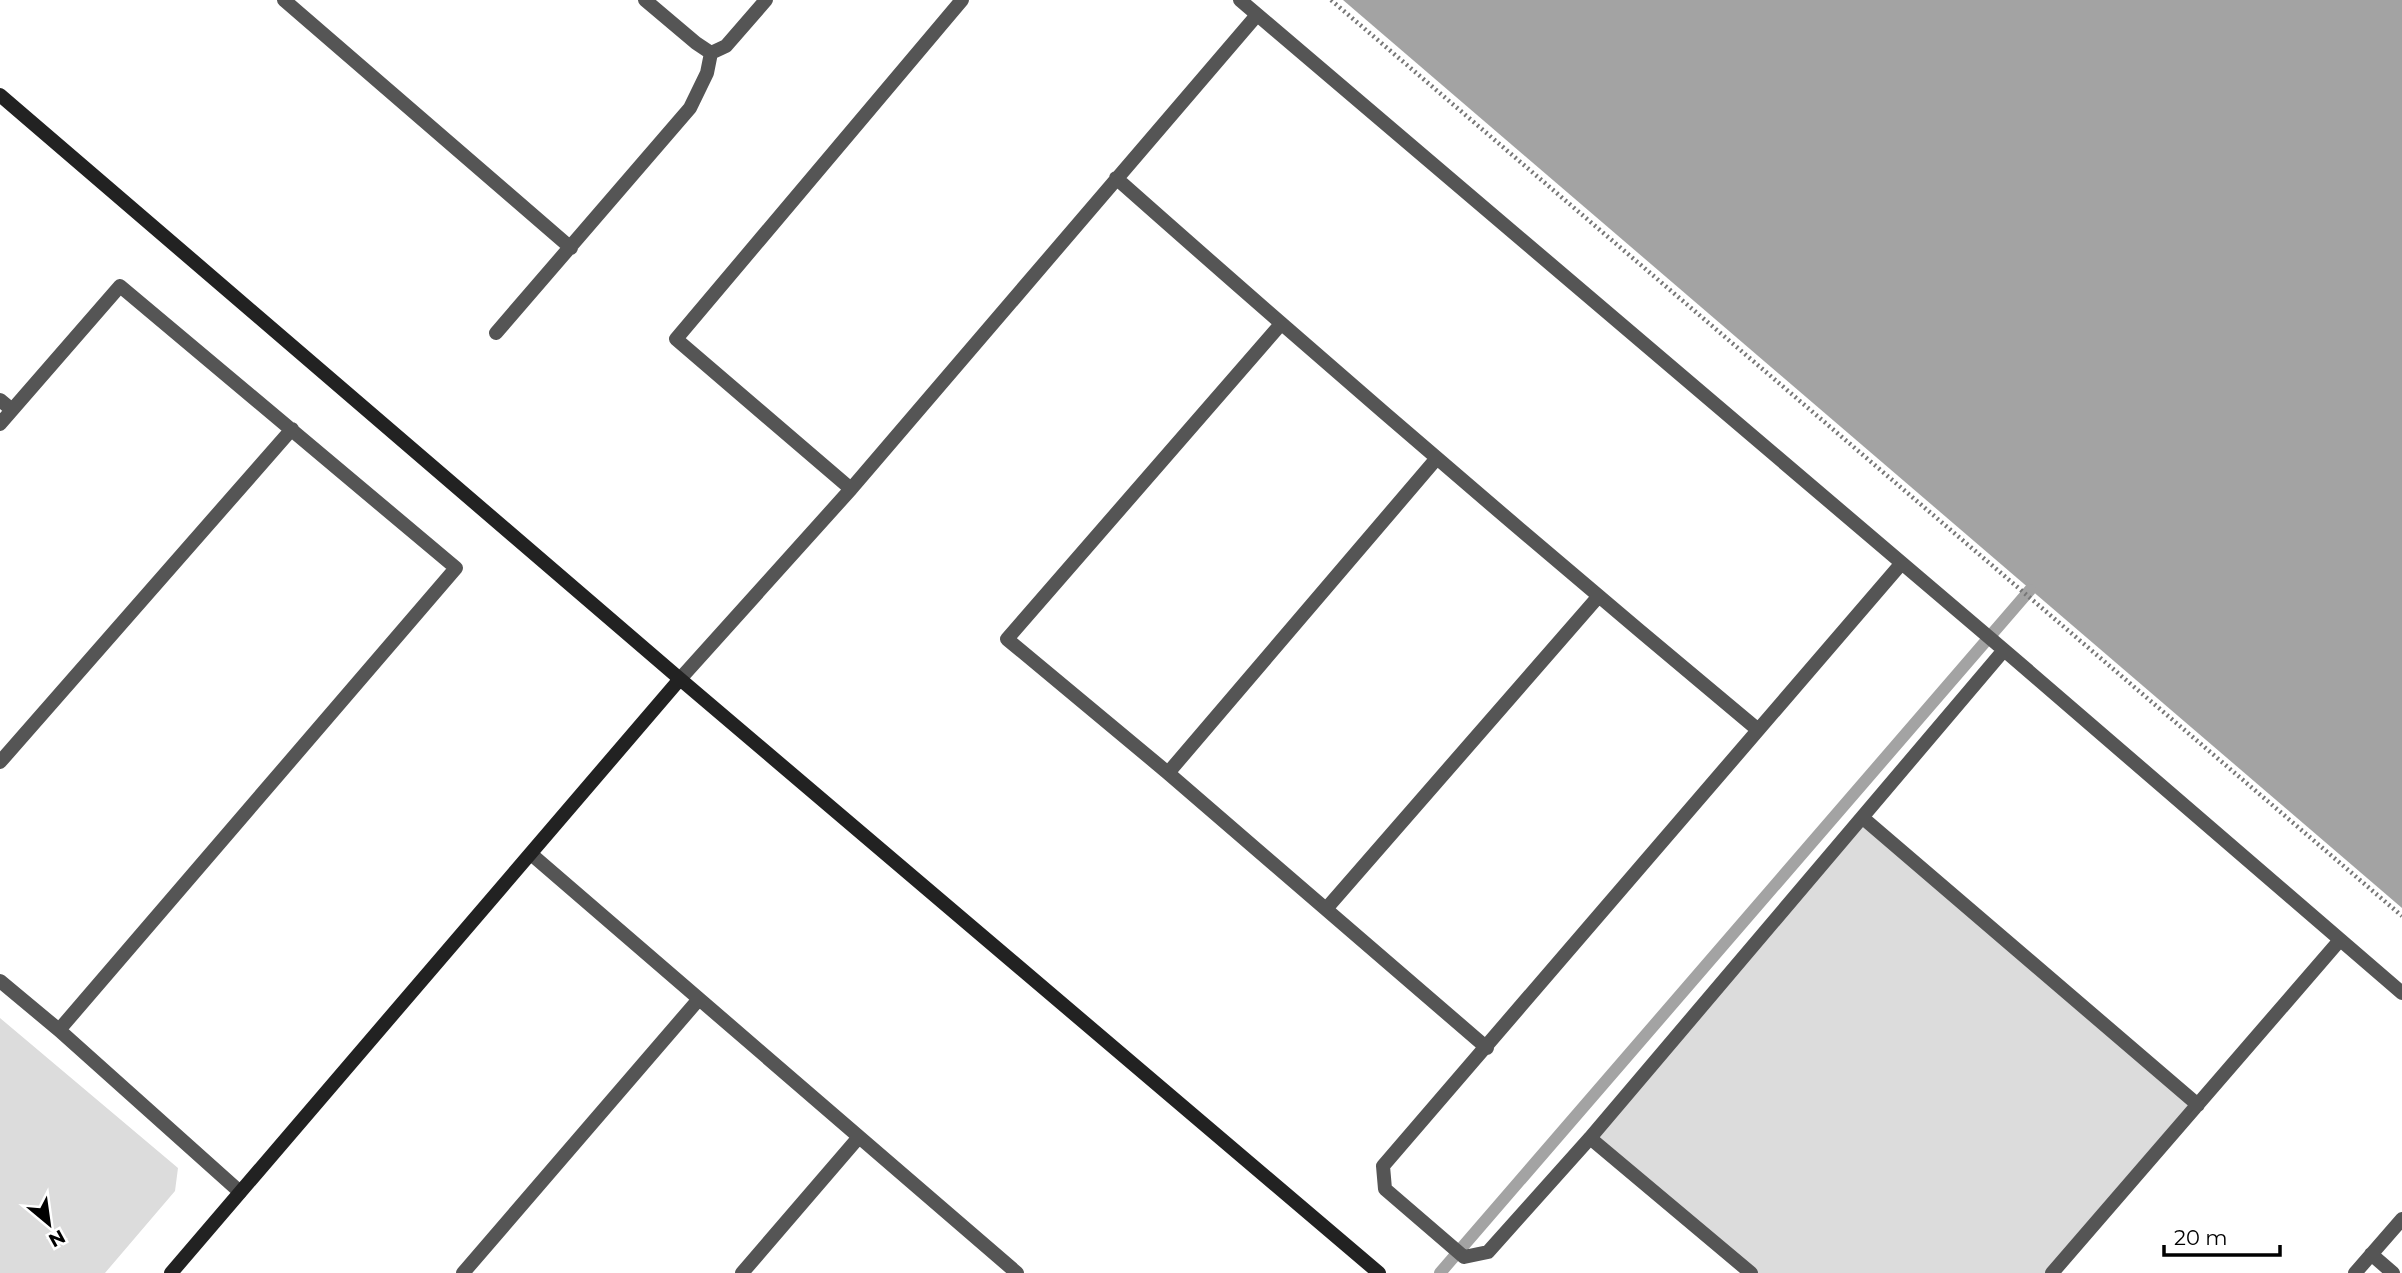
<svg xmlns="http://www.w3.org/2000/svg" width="2402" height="1273" font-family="Montserrat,sans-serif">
  <rect width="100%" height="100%" fill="#fff"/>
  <!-- green -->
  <path fill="#dcdcdc" d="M1863 818 2198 1105 2052 1273H1751L1590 1138Z
    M0 1018 178 1168 175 1191 105 1273H0Z"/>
  <!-- water -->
  <path fill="#a3a3a3" d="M1343 0H2402V908Z"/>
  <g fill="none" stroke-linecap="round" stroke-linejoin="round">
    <!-- stream -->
    <path stroke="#a3a3a3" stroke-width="12" d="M1440 1273 2030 590"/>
    <!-- path -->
    <path stroke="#777" stroke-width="4.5" stroke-dasharray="2 3.5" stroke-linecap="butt" d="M1331 0 2402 916"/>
    <!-- street -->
    <path stroke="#555" stroke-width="14" d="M284 0 571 248
      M645 0 696 43 711 53
      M1240 0 2004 650 2402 993
      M711 53 726 46 766 0
      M1116 178C1327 365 1541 549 1757 729
      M1281 324 1007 639 1168 773 1487 1048
      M496 333 690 108 707 73 711 53
      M0 400 12 410
      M0 424 120 286 456 568 59 1030
      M851 489 676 339 962 0
      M1901 564 1383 1166 1385 1189 1464 1257 1488 1252 1590 1138 2004 650
      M680 679 851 489 1257 15
      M0 762 292 429
      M1168 773 1437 458
      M1863 818 2198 1105
      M531 854 1017 1273
      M1326 909 1598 597
      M0 981 59 1030 240 1192
      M1590 1138 1751 1273
      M2371 1254 2393 1273
      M463 1273 699 999
      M742 1273 859 1137
      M2052 1273 2340 940
      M2355 1273 2402 1219"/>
    <!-- secondary -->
    <path stroke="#222" stroke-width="14" d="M0 95 680 679 1379 1273
      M171 1273 680 679"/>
  </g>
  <!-- north arrow -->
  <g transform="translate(49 1224) rotate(151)" stroke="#ffffff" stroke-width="5" paint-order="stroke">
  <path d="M0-5L12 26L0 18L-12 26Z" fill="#000000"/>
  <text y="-10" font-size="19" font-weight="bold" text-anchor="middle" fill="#000000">N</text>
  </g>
  <!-- scale -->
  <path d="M2164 1245v10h116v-10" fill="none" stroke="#000000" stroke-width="3.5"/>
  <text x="2174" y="1245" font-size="21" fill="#000000" stroke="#ffffff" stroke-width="5" paint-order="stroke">20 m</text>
</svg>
